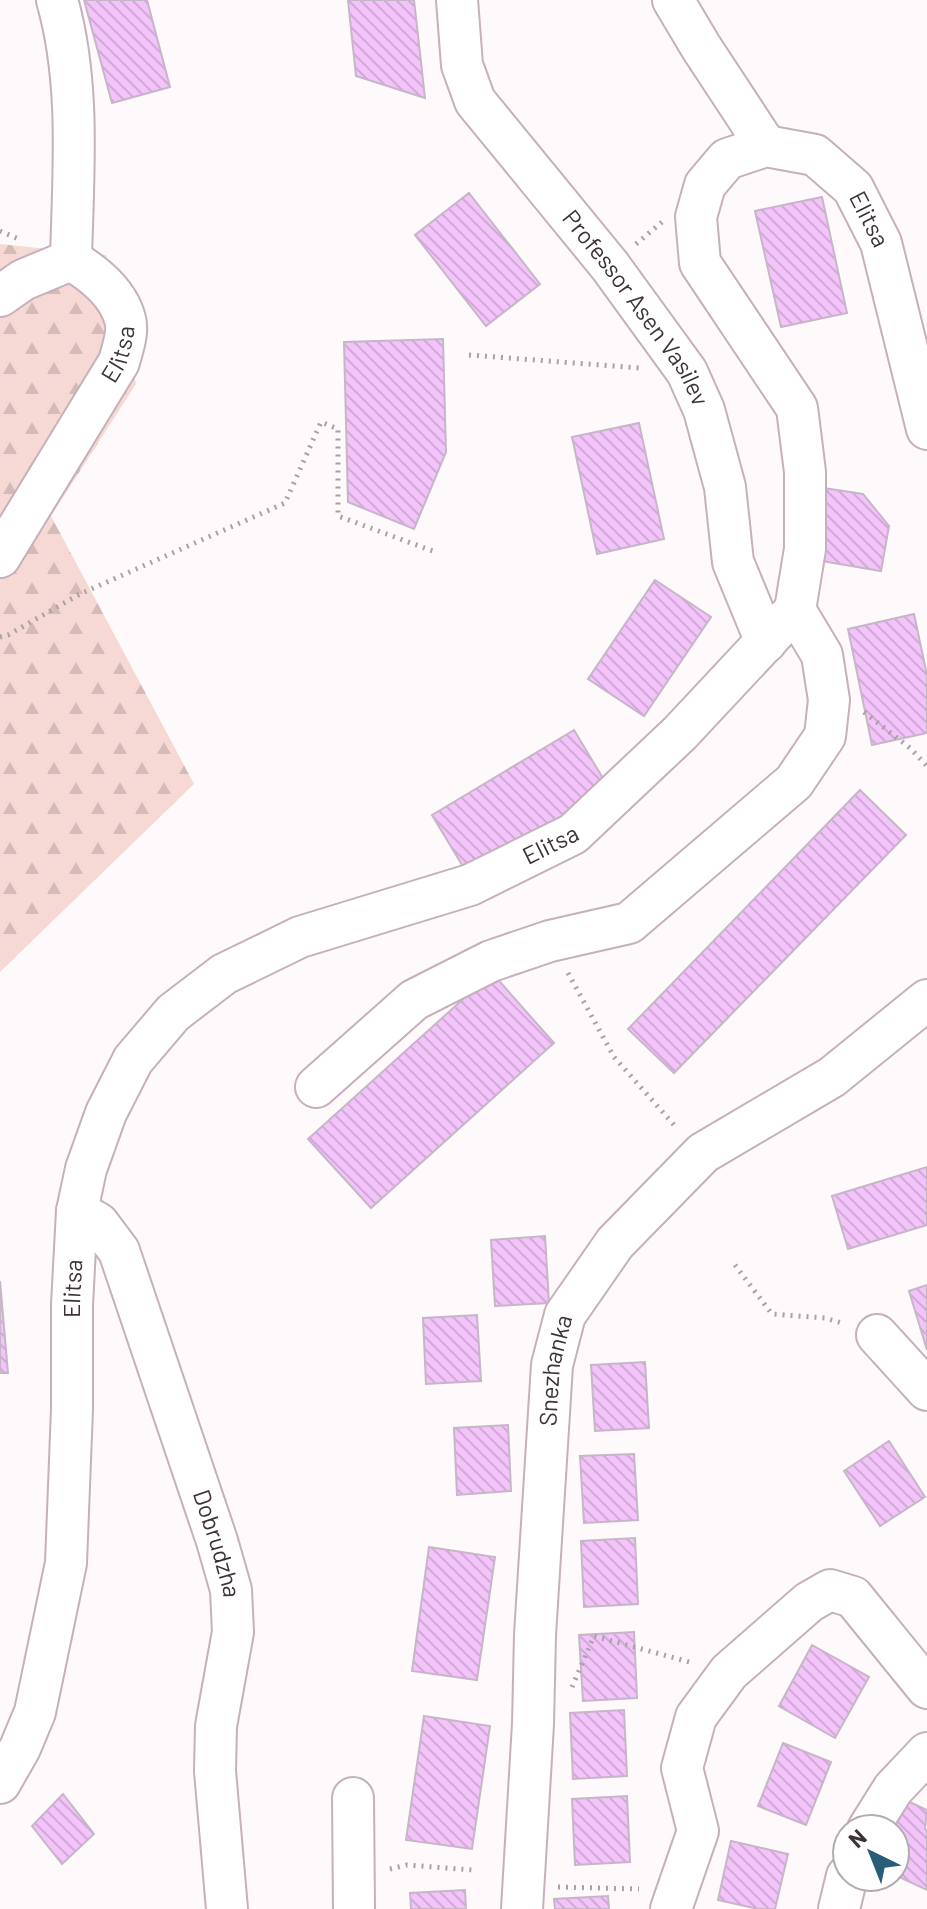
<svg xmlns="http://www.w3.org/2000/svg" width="927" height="1909" font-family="Barlow,sans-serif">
  <defs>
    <pattern id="forest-firs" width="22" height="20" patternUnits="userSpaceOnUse" patternTransform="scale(2)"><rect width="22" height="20" fill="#f6d9d4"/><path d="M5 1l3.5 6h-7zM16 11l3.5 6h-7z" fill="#d4bbb7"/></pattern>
    <pattern id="building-back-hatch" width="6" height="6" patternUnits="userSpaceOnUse" patternTransform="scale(2)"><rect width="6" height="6" fill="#f3c4fa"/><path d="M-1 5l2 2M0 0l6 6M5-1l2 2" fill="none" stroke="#d1a9d7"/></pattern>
  </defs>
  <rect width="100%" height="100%" fill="#fef9fb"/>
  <!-- forest -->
  <path fill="url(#forest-firs)" d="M0 244 106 255 136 384 51 516 194 784 0 972Z"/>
  <!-- building -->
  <path fill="url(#building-back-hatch)" stroke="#c6b6c8" stroke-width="2" d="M84 0H147L170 87 112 103Z
    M348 0H414L425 98 356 76Z
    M469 193 540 284 486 326 415 235Z
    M822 197 847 313 781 327 755 211Z
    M443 339 446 452 414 529 348 502 344 342Z
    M639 423 664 539 597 554 572 437Z
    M817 487 863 494 889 526 881 571 804 558Z
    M655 580 711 617 644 716 588 679Z
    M914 614 927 675V733L872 745 848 629Z
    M574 730 610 790 468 875 432 815Z
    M860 790 906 835 674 1073 628 1029Z
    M492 973 554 1043 371 1208 308 1139Z
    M927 1167V1225L848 1249 832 1196Z
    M545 1236 549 1303 495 1306 491 1240Z
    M0 1281 8 1373H0Z
    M927 1285V1350L909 1291Z
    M477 1315 481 1381 426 1384 423 1318Z
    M645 1362 649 1428 595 1431 591 1365Z
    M508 1425 511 1491 457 1495 454 1428Z
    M889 1441 925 1497 880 1526 844 1471Z
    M634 1454 638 1520 584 1523 580 1456Z
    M635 1538 638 1604 584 1607 581 1541Z
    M429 1547 495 1557 477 1680 412 1671Z
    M634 1632 637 1698 583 1701 579 1635Z
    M812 1645 869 1677 835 1738 779 1706Z
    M624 1710 627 1776 573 1779 570 1713Z
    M424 1716 490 1726 472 1849 406 1840Z
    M783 1743 831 1762 806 1825 758 1806Z
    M63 1794 94 1834 62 1864 32 1826Z
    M627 1796 630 1862 575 1865 572 1799Z
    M899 1797 927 1810 925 1829 927 1830V1890L895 1875V1829H884Z
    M731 1841 788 1854 775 1909H758L718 1900Z
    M465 1890 466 1909H411L410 1893Z
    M608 1896 609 1909H555L554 1899Z"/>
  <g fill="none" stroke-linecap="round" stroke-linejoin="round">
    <defs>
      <g id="minor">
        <path d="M57 0C81 84 73 174 71 260"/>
        <path id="s1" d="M457 0 462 65 475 101 610 266 687 372 704 410 725 487 733 562 766 642"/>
        <path d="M673 0 701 47 766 146"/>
        <path d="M0 296 23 280 71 260"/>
        <path id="s2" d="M0 557 119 362C122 350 129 332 125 319 118 293 93 273 71 260"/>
        <path d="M316 1087 414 1000 491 961 550 941 629 923 794 782 825 736 829 700 822 655 795 610"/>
        <path id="s3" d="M77 1211 98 1223 119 1251 217 1541 231 1590 233 1632 216 1726 215 1771 227 1909"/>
        <path d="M877 1335 927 1390"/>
        <path id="s4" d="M0 1783 20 1748 35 1712 66 1563 72 1409V1305L77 1211 86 1169 106 1113 133 1060 173 1013 224 974 300 937 470 885 573 834 680 733 795 610 805 549V472L797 408 700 263 696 217 705 185 727 159 766 146 815 155 853 188 881 243 927 429"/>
        <path d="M353 1798 354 1909"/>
        <path d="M868 1829 893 1789 927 1753"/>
        <path id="s5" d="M522 1909 533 1724 535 1635 552 1365 565 1315 615 1243 703 1153 832 1077 927 1000"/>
        <path d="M671 1909 698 1831 682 1768 696 1717 729 1672 809 1602 830 1590 853 1597 927 1688"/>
        <path d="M839 1909 847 1876"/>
      </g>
    </defs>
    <!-- minor casing -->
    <use href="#minor" stroke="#c6b0bc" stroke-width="44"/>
    <!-- path -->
    <path stroke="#a9a2a5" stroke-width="5" stroke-dasharray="2 6" stroke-linecap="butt" d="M0 231 21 240
      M636 244 662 222
      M469 355 640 368
      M0 637 8 635 80 594 285 503 321 422 338 429V516L438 553
      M864 712 910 748 927 766
      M568 973 614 1057 676 1127
      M735 1265 772 1314 825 1318 845 1324
      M572 1687 594 1636 693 1663
      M390 1869 407 1865 473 1870
      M558 1887 639 1889"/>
    <!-- minor -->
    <use href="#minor" stroke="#fff" stroke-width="40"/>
  </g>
  <g text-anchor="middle" stroke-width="8" stroke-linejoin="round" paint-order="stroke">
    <!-- street labels -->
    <g font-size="24" fill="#3c3338" stroke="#fff">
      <text dy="8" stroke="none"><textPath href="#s4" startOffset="2232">Elitsa</textPath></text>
      <text dy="8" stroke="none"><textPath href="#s1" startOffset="366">Professor Asen Vasilev</textPath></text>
      <text dy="8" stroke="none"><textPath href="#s2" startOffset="236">Elitsa</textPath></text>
      <text dy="8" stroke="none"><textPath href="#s4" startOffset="1224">Elitsa</textPath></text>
      <text dy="8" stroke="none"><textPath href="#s4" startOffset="506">Elitsa</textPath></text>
      <text dy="8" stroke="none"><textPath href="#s5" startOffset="540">Snezhanka</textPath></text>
      <text dy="8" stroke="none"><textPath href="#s3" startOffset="368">Dobrudzha</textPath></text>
    </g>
  </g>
  <!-- north arrow -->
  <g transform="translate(871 1853) rotate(317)"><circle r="38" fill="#ffffff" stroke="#b1adaf" stroke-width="2"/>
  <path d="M0-6L14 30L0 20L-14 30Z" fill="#275d78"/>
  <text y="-12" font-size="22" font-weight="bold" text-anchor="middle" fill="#3c3338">N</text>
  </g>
</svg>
